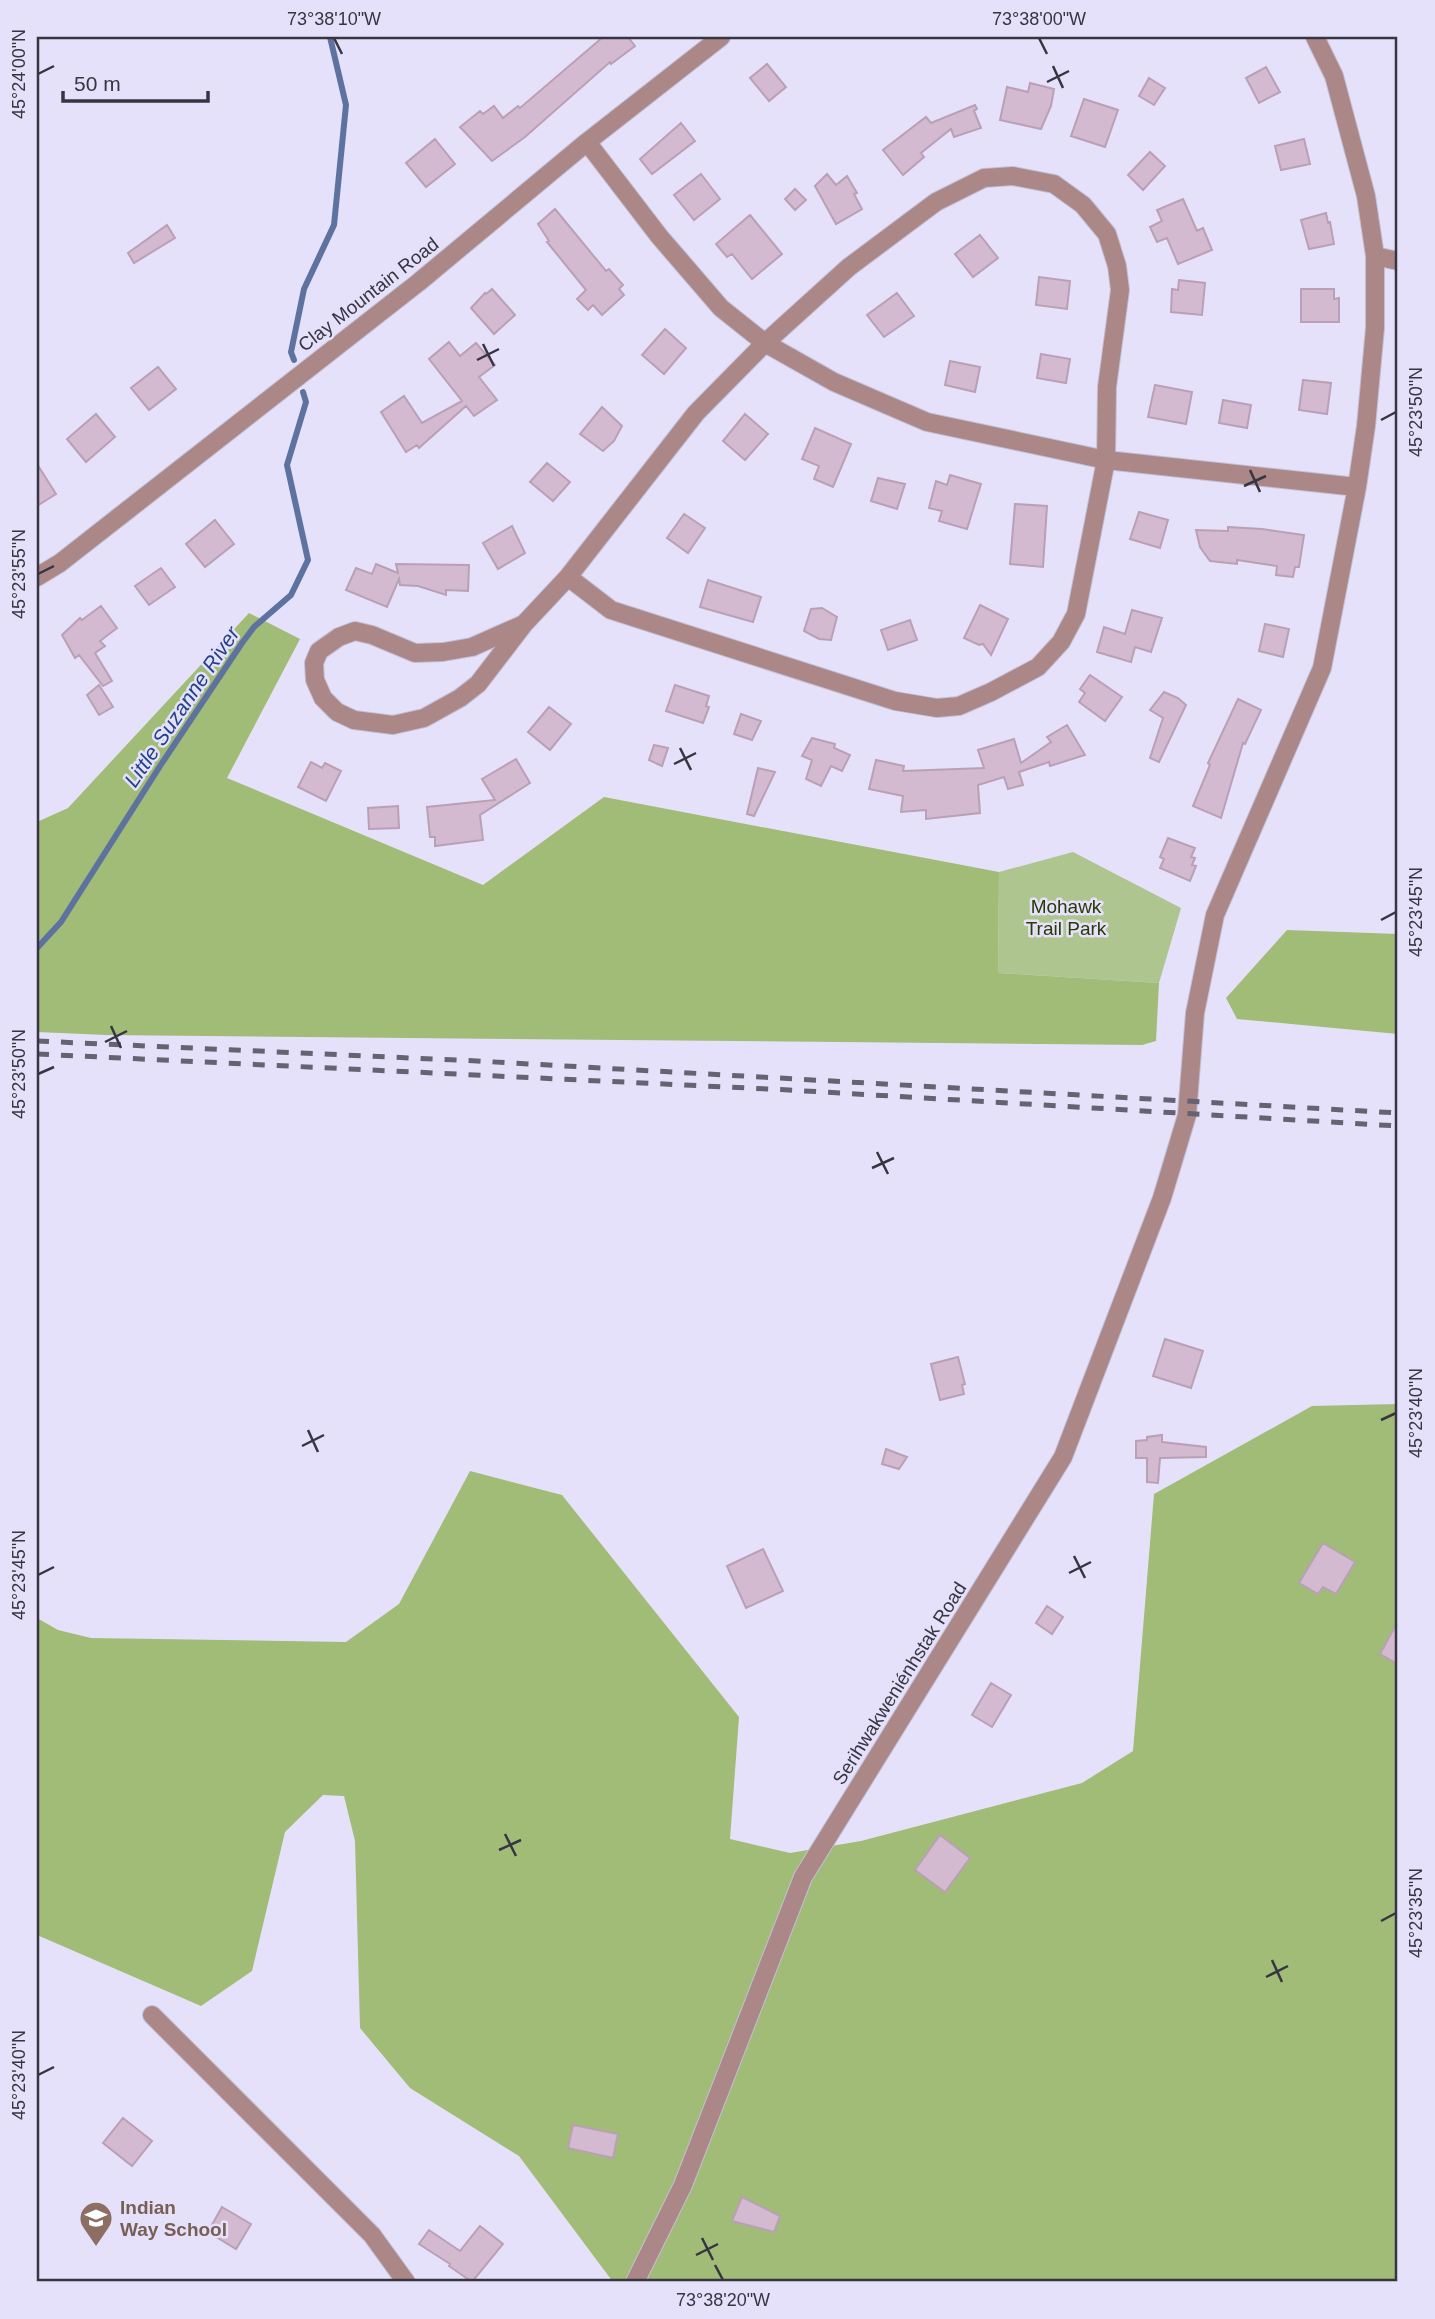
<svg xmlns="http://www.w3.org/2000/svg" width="1435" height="2319" font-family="Helvetica,sans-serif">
  <rect width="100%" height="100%" fill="#e6e1fa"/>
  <!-- green -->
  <path fill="#afc590" d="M1073 852 1181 908 1159 983 998 973 999 872Z"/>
  <!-- forest -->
  <path fill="#a0bc77" d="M249 613 300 639 227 778 483 885 604 797 999 872 998 973 1159 983 1156 1041 1142 1045 106 1035 37 1032V822L68 808Z
    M1287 930 1398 934V1034L1237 1019 1226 998Z
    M1398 1404V2282H613L519 2156 410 2088 360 2028 355 1841 344 1796 323 1795 285 1832 252 1971 201 2006 37 1935V1618L58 1630 91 1638 346 1642 399 1604 470 1471 562 1495 739 1717 730 1839 790 1853 861 1841 1082 1783 1133 1751 1154 1494 1312 1406Z"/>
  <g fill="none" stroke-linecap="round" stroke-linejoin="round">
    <!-- stream -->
    <path stroke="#5e72a0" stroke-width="6" d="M294 360 291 352 304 289 334 225 346 105 330 37
      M37 948 61 922 162 763 242 643 254 627 291 595 308 560 287 465 306 402 303 392"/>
  </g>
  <!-- building -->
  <path fill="#d4bad0" stroke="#b9a0b5" stroke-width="2" d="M603 37H628L635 46 611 64 610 62 525 137 492 161 460 127 480 111 483 114 494 106 503 118 518 106 520 108Z
    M767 64 786 87 769 101 750 78Z
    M1266 67 1280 92 1259 103 1246 78Z
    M1149 78 1165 88 1154 105 1139 96Z
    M1030 83 1054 89 1051 106 1041 129 1000 120 1007 87 1028 92Z
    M1084 99 1118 110 1105 147 1071 136Z
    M975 105 977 109 974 111 981 128 954 137 951 129 921 153 924 157 903 175 883 150 926 117 931 123Z
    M681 123 695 141 652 174 640 159Z
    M435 139 455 164 426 187 406 163Z
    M1304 139 1310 164 1281 170 1275 146Z
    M1150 152 1165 166 1143 190 1128 175Z
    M701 174 720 199 694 220 674 195Z
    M827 174 836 185 847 176 857 193 854 194 862 209 836 224 815 186Z
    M795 189 806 200 795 210 785 199Z
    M1183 199 1197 231 1203 228 1212 250 1178 264 1167 238 1157 242 1150 227 1162 221 1157 210Z
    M555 209 606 271 609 269 623 285 619 289 624 295 602 315 593 305 588 310 577 299 586 290 547 242 549 241 538 224Z
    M1326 213 1328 223 1330 222 1334 244 1309 249 1301 220Z
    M750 215 782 254 752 279 732 254 727 257 716 244Z
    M167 225 175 238 134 263 128 253Z
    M980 235 998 258 973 277 955 254Z
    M1039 277 1070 281 1067 309 1036 305Z
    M1179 280 1205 283 1202 315 1171 312 1172 289 1178 290Z
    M492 289 515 315 494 334 471 308 485 293 486 294Z
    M1301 289H1334V299L1339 298V322H1301Z
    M897 293 914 316 884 337 867 315Z
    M665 329 686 348 664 374 642 355Z
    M449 342 460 356 476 343 495 365 479 377 497 400 474 416 466 406 419 448 417 445 406 452 381 412 404 396 422 423 462 401 429 359Z
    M1041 354 1070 359 1066 383 1037 378Z
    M950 361 980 367 975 392 945 385Z
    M158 367 176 389 149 410 131 388Z
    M1303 380 1331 383 1327 414 1299 410Z
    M1155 385 1192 392 1186 424 1148 417Z
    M1223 400 1251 405 1247 428 1219 423Z
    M602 407 622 426 614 441 603 451 580 434Z
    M96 414 115 437 86 462 67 439Z
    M745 414 768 434 745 460 723 441Z
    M815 428 851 444 833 487 814 479 819 466 802 459Z
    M547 463 570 482 553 501 530 482Z
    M37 464 56 494 37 506Z
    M950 475 981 484 967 529 939 521 942 511 929 508 936 481 947 485Z
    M878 478 905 484 897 509 871 501Z
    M1015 504 1047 506 1043 567 1010 564Z
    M1139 512 1168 520 1160 548 1130 539Z
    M684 514 705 528 688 553 667 538Z
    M215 520 234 544 205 567 186 544Z
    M512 526 525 553 498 569 483 543Z
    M1228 527 1262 529 1304 535 1299 567H1295L1293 577 1276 575 1277 566 1237 560V564L1210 561 1200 547 1196 530 1228 531Z
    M376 564 398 573 396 564 469 565 468 591 446 590V595L418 586 400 585 399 579 387 607 346 590 356 568 372 574Z
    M161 568 175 587 149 605 135 586Z
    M708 580 761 597 753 622 700 607Z
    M980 605 1008 619 991 655 983 644 979 645 964 638Z
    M101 606 117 628 100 641 105 646 95 653 112 681 103 686 79 655 75 658 62 635 80 618 82 620Z
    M822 608 837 617 831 640 819 639 804 631 811 609Z
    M1132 610 1162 618 1151 652 1135 647 1131 662 1097 652 1104 627 1125 634Z
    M910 620 917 640 888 650 881 630Z
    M1265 624 1289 629 1283 657 1259 651Z
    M1090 675 1122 697 1105 721 1079 702 1085 693 1080 689Z
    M99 685 113 707 99 715 87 695Z
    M675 685 709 696 706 706 709 707 703 723 666 711Z
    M1164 692 1178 698 1186 705 1159 762 1150 758 1163 718 1150 710Z
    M1238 699 1261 710 1245 744 1243 743 1221 818 1193 806 1210 765 1208 763Z
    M549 707 571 724 550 750 528 732Z
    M741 714 761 721 752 740 734 734Z
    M1067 725 1085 755 1050 766 1049 762 1019 772 1023 785 1008 789 1004 777 978 785 980 813 926 819V810L901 812 903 796 869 789 876 760 904 766 903 771 984 768 978 750 1014 739 1021 763 1051 742 1047 737Z
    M812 738 835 744 834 748 850 755 842 771 831 766 821 786 806 779 812 760 802 756Z
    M654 745 668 748 662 766 649 760Z
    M516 759 530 783 480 815 483 840 435 846V837H430L427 807 495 800 482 779Z
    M311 762 322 768 325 763 341 771 326 801 298 787Z
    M758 768 775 772 754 816 747 814Z
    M398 806 399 828 369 829 368 808Z
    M1168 838 1195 848 1191 857 1195 858 1192 865 1196 866 1190 881 1160 868 1164 859 1160 857Z
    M1165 1339 1203 1351 1191 1388 1153 1376Z
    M958 1357 965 1384 962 1385 964 1394 940 1400 931 1364Z
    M1162 1435V1442L1206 1447V1457L1160 1458 1158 1483 1147 1482V1458H1136V1441L1147 1440V1437Z
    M886 1449 907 1457 899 1469 882 1464Z
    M1323 1543 1355 1562 1336 1594 1323 1587 1318 1594 1299 1583Z
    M763 1549 783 1591 746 1608 727 1566Z
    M1047 1606 1063 1617 1052 1634 1036 1623Z
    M1398 1621V1664L1380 1654Z
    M991 1683 1011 1695 992 1727 972 1715Z
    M940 1835 970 1858 945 1892 915 1870Z
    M123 2118 152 2141 132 2166 103 2143Z
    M573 2125 618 2134 613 2158 568 2148Z
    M742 2197 780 2216 774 2232 732 2221Z
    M222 2207 251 2224 236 2249 208 2232Z
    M480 2226 503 2244 472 2282 449 2266 450 2264 419 2244 429 2230 460 2251Z"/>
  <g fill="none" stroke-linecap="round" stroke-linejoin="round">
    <defs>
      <path id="minor" d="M587 142 659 236 721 308 765 343 834 382 927 422 1106 460 1357 487
        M1375 256 1398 261
        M37 577 60 563 419 282 587 142 721 37
        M524 624 472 647 443 652 415 653 372 635 355 631 339 637 319 651 314 663 315 680 323 698 337 712 354 720 393 725 424 718 460 698 478 684 524 624 568 577 696 413 765 343 849 267 936 202 984 178 1013 176 1054 184 1083 205 1107 234 1117 266 1120 290 1107 387 1106 460 1076 614 1061 642 1038 667 991 692 959 706 937 708 895 701 611 610 568 577
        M152 2015 372 2235 406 2282
        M635 2282 683 2185 803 1877 1063 1457 1162 1198 1187 1115 1195 1013 1215 915 1322 668 1357 487 1366 426 1375 328V256L1366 196 1334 76 1315 37"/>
    </defs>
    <!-- minor casing -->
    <use href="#minor" stroke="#c3bfd5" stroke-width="20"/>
    <!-- minor -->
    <use href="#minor" stroke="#ab8787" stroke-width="18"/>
    <!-- rail -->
    <path stroke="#656272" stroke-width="5" stroke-dasharray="12 12" stroke-linecap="butt" d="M37 1041 477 1061 1398 1113
      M37 1054 789 1090 1398 1126"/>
  </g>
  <!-- ticks -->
  <path fill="none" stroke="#373541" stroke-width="2.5" d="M334 38 342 54M1039 38 1047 54M1053 66 1063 88M38 74 54 66M1047 82 1069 71M483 344 494 366M477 360 499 349M1381 420 1396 412M1250 470 1260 492M1244 486 1266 476M38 574 54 566M680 748 691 770M674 764 696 753M1381 920 1396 912M111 1026 121 1048M105 1042 127 1031M38 1074 54 1067M877 1152 888 1174M872 1168 894 1158M1381 1420 1396 1413M308 1430 318 1452M302 1446 324 1435M1074 1556 1085 1578M1069 1573 1091 1562M38 1575 54 1567M505 1834 516 1856M499 1850 521 1840M1381 1921 1396 1913M1272 1960 1282 1982M1266 1977 1288 1966M38 2075 54 2067M702 2238 713 2260M696 2255 718 2244M715 2265 723 2280"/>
  <!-- icons -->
  <defs>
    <symbol id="school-pin" viewBox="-11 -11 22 30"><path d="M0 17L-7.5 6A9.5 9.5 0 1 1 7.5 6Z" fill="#8d6e63" stroke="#e6e1fa"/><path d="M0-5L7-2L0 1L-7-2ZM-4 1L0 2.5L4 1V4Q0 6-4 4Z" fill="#fff"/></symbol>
  </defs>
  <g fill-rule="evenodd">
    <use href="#school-pin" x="77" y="2199" width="38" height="52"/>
  </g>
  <g text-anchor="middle" stroke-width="5" stroke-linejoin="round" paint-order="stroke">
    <!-- street labels -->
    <g font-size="19" fill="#373541" stroke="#e6e1fa">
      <text transform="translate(368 294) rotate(-38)" y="7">Clay Mountain Road</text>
      <text transform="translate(899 1683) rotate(-58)" y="7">Serihwakweniénhstak Road</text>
    </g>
    <!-- park labels -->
    <g font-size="19" fill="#293a06" stroke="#e6e1fa">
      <text x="1066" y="913">Mohawk<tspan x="1066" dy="22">Trail Park</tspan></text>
    </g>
    <!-- education labels -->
    <g font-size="19" font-weight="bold" fill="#785e54" stroke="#e6e1fa" text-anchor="start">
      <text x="120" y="2214">Indian<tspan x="120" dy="22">Way School</tspan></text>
    </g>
    <!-- water labels -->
    <g font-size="21" font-style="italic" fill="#21428b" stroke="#e6e1fa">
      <text transform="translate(182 707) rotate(-56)" y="7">Little Suzanne River</text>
    </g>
  </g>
  <!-- border -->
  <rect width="1435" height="2319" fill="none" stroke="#e6e1fa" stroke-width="77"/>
  <!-- scale -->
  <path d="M63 91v10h145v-10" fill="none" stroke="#373541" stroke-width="3.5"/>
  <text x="74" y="91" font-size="21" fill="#373541" stroke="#e6e1fa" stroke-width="5" paint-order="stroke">50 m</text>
  <rect x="38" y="38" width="1358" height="2242" fill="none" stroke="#373541" stroke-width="2.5"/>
  <g font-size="18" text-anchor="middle" fill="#373541">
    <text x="334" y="25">73°38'10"W</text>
    <text x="1039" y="25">73°38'00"W</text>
    <text transform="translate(19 74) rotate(-90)" y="6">45°24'00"N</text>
    <text transform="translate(1416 412) rotate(-90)" y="6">45°23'50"N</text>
    <text transform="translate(19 574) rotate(-90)" y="6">45°23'55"N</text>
    <text transform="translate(1416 912) rotate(-90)" y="6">45°23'45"N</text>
    <text transform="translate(19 1074) rotate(-90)" y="6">45°23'50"N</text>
    <text transform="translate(1416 1413) rotate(-90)" y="6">45°23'40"N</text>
    <text transform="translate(19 1575) rotate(-90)" y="6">45°23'45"N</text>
    <text transform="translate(1416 1913) rotate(-90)" y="6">45°23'35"N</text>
    <text transform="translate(19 2075) rotate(-90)" y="6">45°23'40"N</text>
    <text x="723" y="2306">73°38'20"W</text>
  </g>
</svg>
